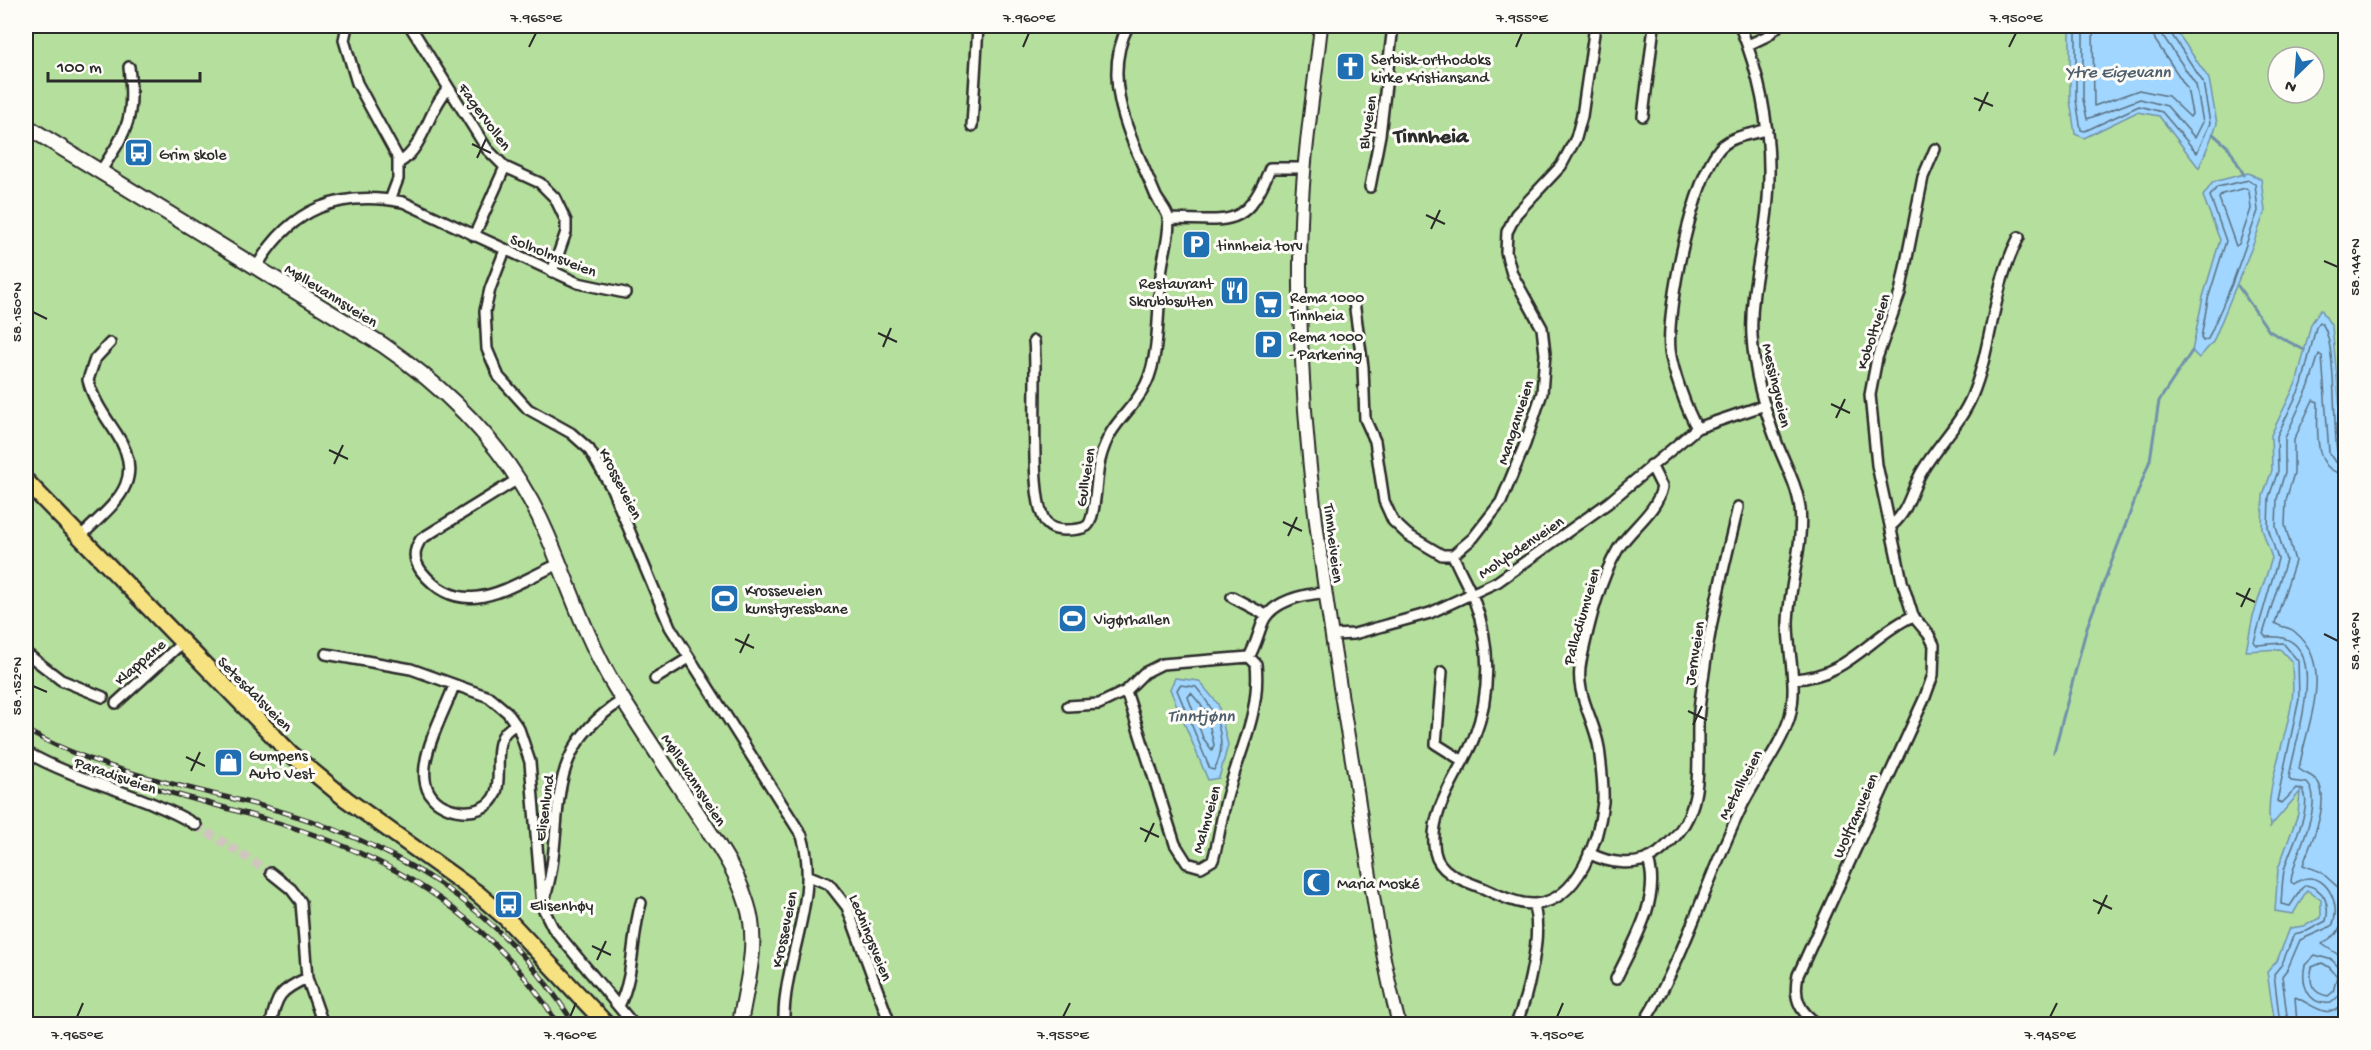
<svg xmlns="http://www.w3.org/2000/svg" width="2371" height="1050" font-family="'Gochi Hand',sans-serif">
  <rect width="100%" height="100%" fill="#f8eee3"/>
  <filter id="ink" filterUnits="userSpaceOnUse"><feTurbulence type="fractalNoise" baseFrequency=".0167" numOctaves="2"/><feDisplacementMap in="SourceGraphic" scale="12" xChannelSelector="R" yChannelSelector="G"/><feConvolveMatrix kernelMatrix="1 2 1 2 8 2 1 2 1" color-interpolation-filters="sRGB"/></filter>
  <g filter="url(#ink)">
    <!-- green -->
    <path fill="#b5df9c" stroke="#708564" stroke-width="1.5" fill-rule="evenodd" d="M26 26H2345V1024H26ZM2278 57H2314V93H2278Z"/>
    <!-- water -->
    <path fill="#a0d6ff" stroke="#7192aa" stroke-width="1.5" d="M2070 26H2173L2209 79 2217 124 2199 168 2159 116 2137 112 2084 138 2075 134 2070 100Z
      M2248 173 2261 179 2265 211 2254 242 2213 342 2199 358 2192 351 2203 297 2220 240 2203 196 2213 182Z
      M2321 309 2332 327 2346 468 2345 1024H2275L2267 972 2277 961 2290 928 2304 926 2321 918V900L2307 890 2293 914 2275 911 2278 869 2298 814 2300 792 2270 827C2264 787 2287 739 2292 700 2294 688 2292 674 2292 662L2280 649 2246 651 2253 616 2272 558 2262 529 2263 496 2272 470 2271 435 2297 381 2311 324Z
      M1175 678 1199 681 1218 704 1228 745 1219 778 1208 780 1170 689Z"/>
    <g fill="none" stroke-linecap="round" stroke-linejoin="round">
      <!-- shore -->
      <path stroke="#5a6f80" stroke-width="1.5" d="M2076 26V100L2081 130 2085 131 2139 106 2162 112 2197 153 2210 123 2203 82 2170 32 2168 26
        M2083 26V99L2087 119 2140 99 2167 106 2195 138 2203 122 2196 85 2163 36 2161 26
        M2093 26 2094 106 2139 90 2168 96 2190 117 2192 114 2187 88 2155 40 2152 26
        M2249 180 2255 184 2258 211 2232 284 2208 339 2203 341 2201 338 2208 299 2226 241 2210 196 2217 187Z
        M2246 188 2249 191 2251 209 2239 244 2236 246 2219 198 2222 194Z
        M2346 474C2311 473 2318 426 2318 402L2313 400 2294 440V473L2286 500 2285 525 2295 561 2275 623C2280 628 2289 626 2295 632 2336 666 2306 725 2299 769 2305 774 2313 775 2318 782 2331 803 2310 844 2303 865L2321 872 2341 890 2342 925 2336 934 2322 944 2346 960
        M1180 685 1196 687C1216 710 1230 742 1214 770L1210 769 1177 690Z
        M1191 693 1206 711 1214 745 1212 750 1203 738 1188 697Z
        M2315 955 2332 960 2344 973 2340 995 2331 1003C2307 1006 2301 983 2305 965Z
        M2322 963 2329 967 2337 976 2333 992 2328 996C2311 993 2309 982 2312 967Z
        M2280 1024 2274 974 2282 964 2294 934 2307 931 2326 921C2330 904 2325 889 2306 885L2302 888 2290 906 2281 904C2282 893 2282 881 2284 871 2288 850 2314 809 2303 790L2297 788 2282 803 2277 801 2299 699 2298 661 2283 643 2257 645 2254 642 2278 559 2268 528 2269 497 2278 471 2277 436 2302 384 2316 327 2320 322C2337 333 2333 428 2337 451L2340 457 2346 458
        M2288 1024 2282 976 2288 968 2300 940 2332 926C2344 901 2320 863 2294 884L2291 882C2292 856 2327 803 2307 783L2291 781 2289 778C2294 741 2337 630 2266 637L2263 634 2286 560 2276 527 2277 499 2285 472V438L2309 386 2319 354 2322 356 2329 453 2335 462 2346 465
        M2297 1024 2295 997C2313 1004 2327 1023 2346 1002"/>
      <!-- stream -->
      <path stroke="#7192aa" stroke-width="3" d="M2213 134 2229 148 2244 175
        M2238 286 2269 331 2304 350
        M2054 752 2087 627 2150 460 2159 401 2192 351"/>
      <!-- minor-tunnel -->
      <path stroke="#cfc7be" stroke-width="9" stroke-dasharray="9 4.5" stroke-linecap="butt" d="M196 825 271 873"/>
      <defs>
        <path id="minor" d="M347 26 344 40 357 83 398 158V179L390 200
          M410 26 487 149 505 167 540 183 555 198 566 221V232L552 272
          M1748 45 1767 36 1778 26
          M1643 116 1654 26
          M972 126 978 26
          M399 163C424 148 428 110 448 89
          M100 172C128 129 135 119 129 67
          M1370 187 1380 135 1393 26
          M1168 219C1227 219 1245 232 1270 168H1304
          M474 236 505 167
          M505 250 490 289 485 311 487 349 499 377 528 409 571 433 589 449 612 489 670 627 802 836C821 899 782 961 784 1024
          M257 266C291 208 339 190 403 202L578 283 625 293
          M1354 302 1363 367 1365 419 1375 441 1384 501 1393 521 1408 535 1442 555H1453L1473 538 1501 502 1525 444 1542 393 1545 354 1542 328 1512 274 1506 252 1507 232 1516 214 1561 166 1576 138 1582 116 1595 26
          M1034 341C1038 378 1028 495 1045 521 1049 528 1057 530 1065 530 1071 530 1081 530 1087 526 1096 519 1096 474 1100 460 1110 420 1131 415 1146 384 1161 353 1157 301 1162 267 1164 253 1171 231 1168 217 1166 209 1158 202 1155 194 1133 141 1099 82 1128 26
          M1765 405 1697 428C1687 411 1672 369 1670 350 1666 308 1693 177 1721 147 1733 135 1752 135 1767 129
          M518 479 421 539C413 551 413 560 422 572 464 624 512 584 559 564
          M1892 525C1908 512 1911 491 1921 473 1936 446 1960 425 1972 396 1993 345 1992 287 2019 237
          M80 537C112 505 149 482 116 433 105 416 93 400 88 380L95 359 110 343
          M1453 555C1459 570 1468 585 1474 600 1491 644 1491 694 1474 738 1460 774 1427 811 1435 852 1439 874 1465 881 1483 888 1498 895 1518 905 1535 904 1579 901 1599 839 1603 802 1604 785 1601 765 1599 748 1594 717 1574 694 1581 661 1589 624 1599 581 1618 549 1631 528 1657 512 1662 487L1651 465
          M1232 597 1266 615
          M1333 635 1354 634 1430 613 1497 582 1608 503 1697 428
          M26 653 61 680 103 697
          M326 654 411 669 489 697 507 712 519 729 530 762 542 906 553 928 633 1024
          M1442 672 1436 744 1463 761
          M655 679 689 658
          M1794 679C1848 677 1869 636 1913 616
          M454 685C445 715 399 784 444 806 454 811 468 813 479 809 518 795 479 740 516 725
          M1126 691 1175 844 1187 863 1201 867 1213 860C1219 840 1221 818 1227 797 1239 752 1261 712 1256 664L1249 657
          M116 703 182 643
          M1068 706 1099 704 1126 691 1144 673 1162 664 1249 657C1256 645 1258 634 1263 622 1272 601 1304 594 1324 593
          M26 752C80 783 143 793 196 825
          M1589 853C1609 864 1638 868 1658 853 1705 816 1697 777 1698 724 1699 700 1704 675 1707 651 1714 603 1727 555 1738 507
          M271 873 291 889 301 902 307 978 323 1024
          M809 876 829 884 847 907 890 1024
          M543 904C570 824 534 755 623 700
          M1616 979C1632 945 1662 898 1648 860
          M619 1006C635 974 631 937 641 903
          M271 1024C276 996 280 990 307 978
          M1516 1024C1527 998 1544 932 1533 904
          M1643 1024C1685 958 1708 875 1743 804 1756 778 1783 742 1790 716 1798 684 1788 655 1788 623 1789 584 1804 546 1800 508 1797 485 1785 464 1777 443 1764 409 1754 372 1752 336 1750 299 1759 263 1765 226 1775 158 1766 90 1740 26
          M1818 1024C1799 1012 1793 997 1798 975L1925 697 1933 675 1934 645 1929 635 1913 616 1902 581 1877 465 1870 395 1877 358 1900 293 1923 177 1935 149"/>
        <path id="tertiary" d="M1321 26C1314 91 1303 156 1301 222 1294 403 1322 583 1352 760 1367 848 1376 938 1399 1024"/>
        <path id="secondary" d="M26 126 383 345C453 393 513 454 547 534 569 585 586 639 615 687 644 735 676 781 707 828 723 852 738 875 747 904 760 944 746 984 740 1024"/>
        <path id="trunk" d="M26 481 290 753 346 799 477 893 507 919 606 1024"/>
      </defs>
      <!-- minor casing -->
      <use href="#minor" stroke="#2b2b2b" stroke-width="14"/>
      <!-- tertiary casing -->
      <use href="#tertiary" stroke="#2b2b2b" stroke-width="16"/>
      <!-- secondary casing -->
      <use href="#secondary" stroke="#2b2b2b" stroke-width="18"/>
      <!-- trunk casing -->
      <use href="#trunk" stroke="#2b2b2b" stroke-width="20"/>
      <!-- minor -->
      <use href="#minor" stroke="#fdfcf7" stroke-width="9"/>
      <!-- tertiary -->
      <use href="#tertiary" stroke="#fdfcf7" stroke-width="12"/>
      <!-- secondary -->
      <use href="#secondary" stroke="#fdfcf7" stroke-width="14"/>
      <!-- trunk -->
      <use href="#trunk" stroke="#f7e281" stroke-width="15"/>
      <defs>
        <path id="rail" d="M26 730C97 770 179 785 258 805 392 840 500 905 574 1024
          M144 785C213 806 286 821 353 850 436 885 511 947 558 1024"/>
      </defs>
      <!-- rail casing -->
      <use href="#rail" stroke="#2b2b2b" stroke-width="5"/>
      <!-- rail -->
      <use href="#rail" stroke="#fdfcf7" stroke-width="3" stroke-dasharray="9" stroke-linecap="butt"/>
    </g>
  </g>
  <!-- ticks -->
  <path fill="none" stroke="#2b2b2b" stroke-width="2" d="M529 47 536 33M1023 47 1029 33M1516 47 1522 33M2009 47 2016 33M1974 98 1993 106M1979 111 1988 92M472 144 491 153M477 158 486 139M1426 215 1445 224M1431 229 1440 210M2324 261 2338 267M33 312 47 319M878 333 897 342M883 347 891 328M1831 404 1850 413M1836 418 1845 399M329 450 348 459M334 464 343 445M1283 522 1302 531M1288 536 1297 517M2236 593 2255 602M2241 607 2250 588M2324 634 2338 641M735 639 754 648M740 653 749 634M33 686 47 692M1688 711 1707 720M1693 725 1702 706M186 757 205 766M191 771 200 752M1140 828 1159 837M1145 842 1154 823M2093 900 2112 909M2098 914 2107 895M592 946 611 955M597 960 606 941M77 1017 83 1003M570 1017 576 1003M1063 1017 1070 1003M1557 1017 1563 1003M2050 1017 2057 1003"/>
  <!-- icons -->
  <defs>
    <symbol id="church-square" viewBox="-11 -11 22 22"><rect x="-9" y="-9" width="18" height="18" rx="4" fill="#1f6fb2" stroke="#fdfcf7"/><path d="M-1.2-6h2.4v3.5h3.3v2.4h-3.3V6h-2.4V-.1h-3.3v-2.4h3.3Z" fill="#fff"/></symbol>
    <symbol id="bus-square" viewBox="-11 -11 22 22"><rect x="-9" y="-9" width="18" height="18" rx="4" fill="#1f6fb2" stroke="#fdfcf7"/><path d="M-5-6H5V4H4V6H2V4H-2V6H-4V4H-5ZM-3.5-4V0h7V-4ZM-3.5 1.2v1.5H-2V1.2ZM2 1.2v1.5H3.5V1.2Z" fill="#fff"/></symbol>
    <symbol id="parking-square" viewBox="-11 -11 22 22"><rect x="-9" y="-9" width="18" height="18" rx="4" fill="#1f6fb2" stroke="#fdfcf7"/><path d="M-3.5-5.5H1a3.5 3.5 0 0 1 0 7H-1V5.5H-3.5ZM-1-3.4V-.6H.8a1.4 1.4 0 0 0 0-2.8Z" fill="#fff"/></symbol>
    <symbol id="restaurant-square" viewBox="-11 -11 22 22"><rect x="-9" y="-9" width="18" height="18" rx="4" fill="#1f6fb2" stroke="#fdfcf7"/><path d="M-5-6h1v4h1v-4h1v4h1v-4h1v5L-1.5 .5V6h-2V.5L-5-1ZM5-6V6H3V1.5H1.5Q1.5-4 5-6Z" fill="#fff"/></symbol>
    <symbol id="supermarket-square" viewBox="-11 -11 22 22"><rect x="-9" y="-9" width="18" height="18" rx="4" fill="#1f6fb2" stroke="#fdfcf7"/><path d="M-6-5.5h2.5l.6 2H6L4.5 2H-2.5L-4.4-4H-6ZM-1.5 3.2a1.3 1.3 0 1 0 .1 0ZM3 3.2a1.3 1.3 0 1 0 .1 0Z" fill="#fff"/></symbol>
    <symbol id="stadium-square" viewBox="-11 -11 22 22"><rect x="-9" y="-9" width="18" height="18" rx="4" fill="#1f6fb2" stroke="#fdfcf7"/><path d="M0-5a6.5 5 0 1 0 0 10a6.5 5 0 1 0 0-10ZM-3.5-1.8h7v3.6h-7Z" fill="#fff"/></symbol>
    <symbol id="shop-square" viewBox="-11 -11 22 22"><rect x="-9" y="-9" width="18" height="18" rx="4" fill="#1f6fb2" stroke="#fdfcf7"/><path d="M-5-2.5h2.3a2.7 3.5 0 0 1 5.4 0H5L5.5 6h-11ZM-1.5-2.5h3a1.5 2.3 0 0 0-3 0Z" fill="#fff"/></symbol>
    <symbol id="mosque-square" viewBox="-11 -11 22 22"><rect x="-9" y="-9" width="18" height="18" rx="4" fill="#1f6fb2" stroke="#fdfcf7"/><path d="M3.5-4.9A6 6 0 1 0 3.5 4.9A5 5 0 1 1 3.5-4.9Z" fill="#fff"/></symbol>
  </defs>
  <g fill-rule="evenodd">
    <use href="#church-square" x="1334" y="50" width="33" height="33"/>
    <use href="#bus-square" x="122" y="136" width="33" height="33"/>
    <use href="#parking-square" x="1180" y="228" width="33" height="33"/>
    <use href="#restaurant-square" x="1218" y="274" width="33" height="33"/>
    <use href="#supermarket-square" x="1252" y="288" width="33" height="33"/>
    <use href="#parking-square" x="1252" y="328" width="33" height="33"/>
    <use href="#stadium-square" x="708" y="582" width="33" height="33"/>
    <use href="#stadium-square" x="1056" y="602" width="33" height="33"/>
    <use href="#shop-square" x="212" y="746" width="33" height="33"/>
    <use href="#mosque-square" x="1300" y="866" width="33" height="33"/>
    <use href="#bus-square" x="492" y="888" width="33" height="33"/>
  </g>
  <g text-anchor="middle" stroke-width="6" stroke-linejoin="round" paint-order="stroke">
    <!-- poi labels -->
    <g font-size="16" fill="#2b2b2b" stroke="#fdfcf7" text-anchor="start">
      <text x="1371" y="64">Serbisk-orthodoks<tspan x="1371" dy="18">kirke Kristiansand</tspan></text>
      <text x="159" y="159">Grim skole</text>
      <text x="1217" y="250">tinnheia torv</text>
      <text x="1213" y="288" text-anchor="end">Restaurant<tspan x="1213" dy="18">Skrubbsulten</tspan></text>
      <text x="1290" y="302">Rema 1000<tspan x="1290" dy="18">Tinnheia</tspan></text>
      <text x="1289" y="341">Rema 1000<tspan x="1289" dy="18">- Parkering</tspan></text>
      <text x="745" y="595">Krosseveien<tspan x="745" dy="18">kunstgressbane</tspan></text>
      <text x="1094" y="624">Vigørhallen</text>
      <text x="249" y="760">Gumpens<tspan x="249" dy="18">Auto Vest</tspan></text>
      <text x="1337" y="888">Maria Moské</text>
      <text x="530" y="910">Elisenhøy</text>
    </g>
    <!-- street labels -->
    <g font-size="16" fill="#2b2b2b" stroke="#fdfcf7">
      <text transform="translate(486 116) rotate(54)" y="6">Fagervollen</text>
      <text transform="translate(1366 122) rotate(-81)" y="6">Blyveien</text>
      <text transform="translate(554 254) rotate(22)" y="6">Solholmsveien</text>
      <text transform="translate(332 294) rotate(32)" y="6">Møllevannsveien</text>
      <text transform="translate(1872 331) rotate(-72)" y="6">Koboltveien</text>
      <text transform="translate(1778 385) rotate(77)" y="6">Messingveien</text>
      <text transform="translate(1514 422) rotate(-72)" y="6">Manganveien</text>
      <text transform="translate(1084 477) rotate(-81)" y="6">Gullveien</text>
      <text transform="translate(622 483) rotate(63)" y="6">Krosseveien</text>
      <text transform="translate(1335 543) rotate(83)" y="6">Tinnheiveien</text>
      <text transform="translate(1520 546) rotate(-34)" y="6">Molybdenveien</text>
      <text transform="translate(1580 616) rotate(-74)" y="6">Palladiumveien</text>
      <text transform="translate(1693 653) rotate(-81)" y="6">Jernveien</text>
      <text transform="translate(139 661) rotate(-41)" y="6">Klappane</text>
      <text transform="translate(256 693) rotate(45)" y="6">Setesdalsveien</text>
      <text transform="translate(116 774) rotate(19)" y="6">Paradisveien</text>
      <text transform="translate(695 779) rotate(57)" y="6">Møllevannsveien</text>
      <text transform="translate(1739 784) rotate(-62)" y="6">Metallveien</text>
      <text transform="translate(543 808) rotate(-82)" y="6">Elisenlund</text>
      <text transform="translate(1854 815) rotate(-66)" y="6">Wolframveien</text>
      <text transform="translate(1205 819) rotate(-74)" y="6">Malmveien</text>
      <text transform="translate(783 929) rotate(-78)" y="6">Krosseveien</text>
      <text transform="translate(872 937) rotate(68)" y="6">Ledningsveien</text>
    </g>
    <!-- water labels -->
    <g font-size="18" font-style="italic" fill="#4e5e6b" stroke="#fdfcf7">
      <text x="2118" y="77">Ytre Eigevann</text>
      <text x="1201" y="721">Tinntjønn</text>
    </g>
    <!-- district labels -->
    <g font-size="22" font-weight="bold" fill="#2b2b2b" stroke="#fdfcf7">
      <text x="1431" y="142">Tinnheia</text>
    </g>
  </g>
  <!-- margin -->
  <rect width="2371" height="1050" fill="none" stroke="#fdfcf7" stroke-width="66"/>
  <!-- north arrow -->
  <g transform="translate(2296 75) rotate(205)"><circle r="28" fill="#fdfcf7" stroke="#a9a8a5" stroke-width="1.5"/>
  <path d="M0-4.5L10 22L0 15L-10 22Z" fill="#1f6fb2"/>
  <text y="-9" font-size="16" font-weight="bold" text-anchor="middle" fill="#2b2b2b">N</text>
  </g>
  <!-- scale -->
  <path d="M48 72v9h152v-9" fill="none" stroke="#2b2b2b" stroke-width="3"/>
  <text x="57" y="72" font-size="18" fill="#2b2b2b" stroke="#fdfcf7" stroke-width="4.5" paint-order="stroke">100 m</text>
  <rect x="33" y="33" width="2305" height="984" fill="none" stroke="#2b2b2b" stroke-width="2"/>
  <g font-size="15" text-anchor="middle" fill="#2b2b2b">
    <text x="536" y="22">7.965°E</text>
    <text x="1029" y="22">7.960°E</text>
    <text x="1522" y="22">7.955°E</text>
    <text x="2016" y="22">7.950°E</text>
    <text transform="translate(2354 267) rotate(-90)" y="5">58.144°N</text>
    <text transform="translate(16 312) rotate(-90)" y="5">58.150°N</text>
    <text transform="translate(2354 641) rotate(-90)" y="5">58.146°N</text>
    <text transform="translate(16 686) rotate(-90)" y="5">58.152°N</text>
    <text x="77" y="1039">7.965°E</text>
    <text x="570" y="1039">7.960°E</text>
    <text x="1063" y="1039">7.955°E</text>
    <text x="1557" y="1039">7.950°E</text>
    <text x="2050" y="1039">7.945°E</text>
  </g>
</svg>
